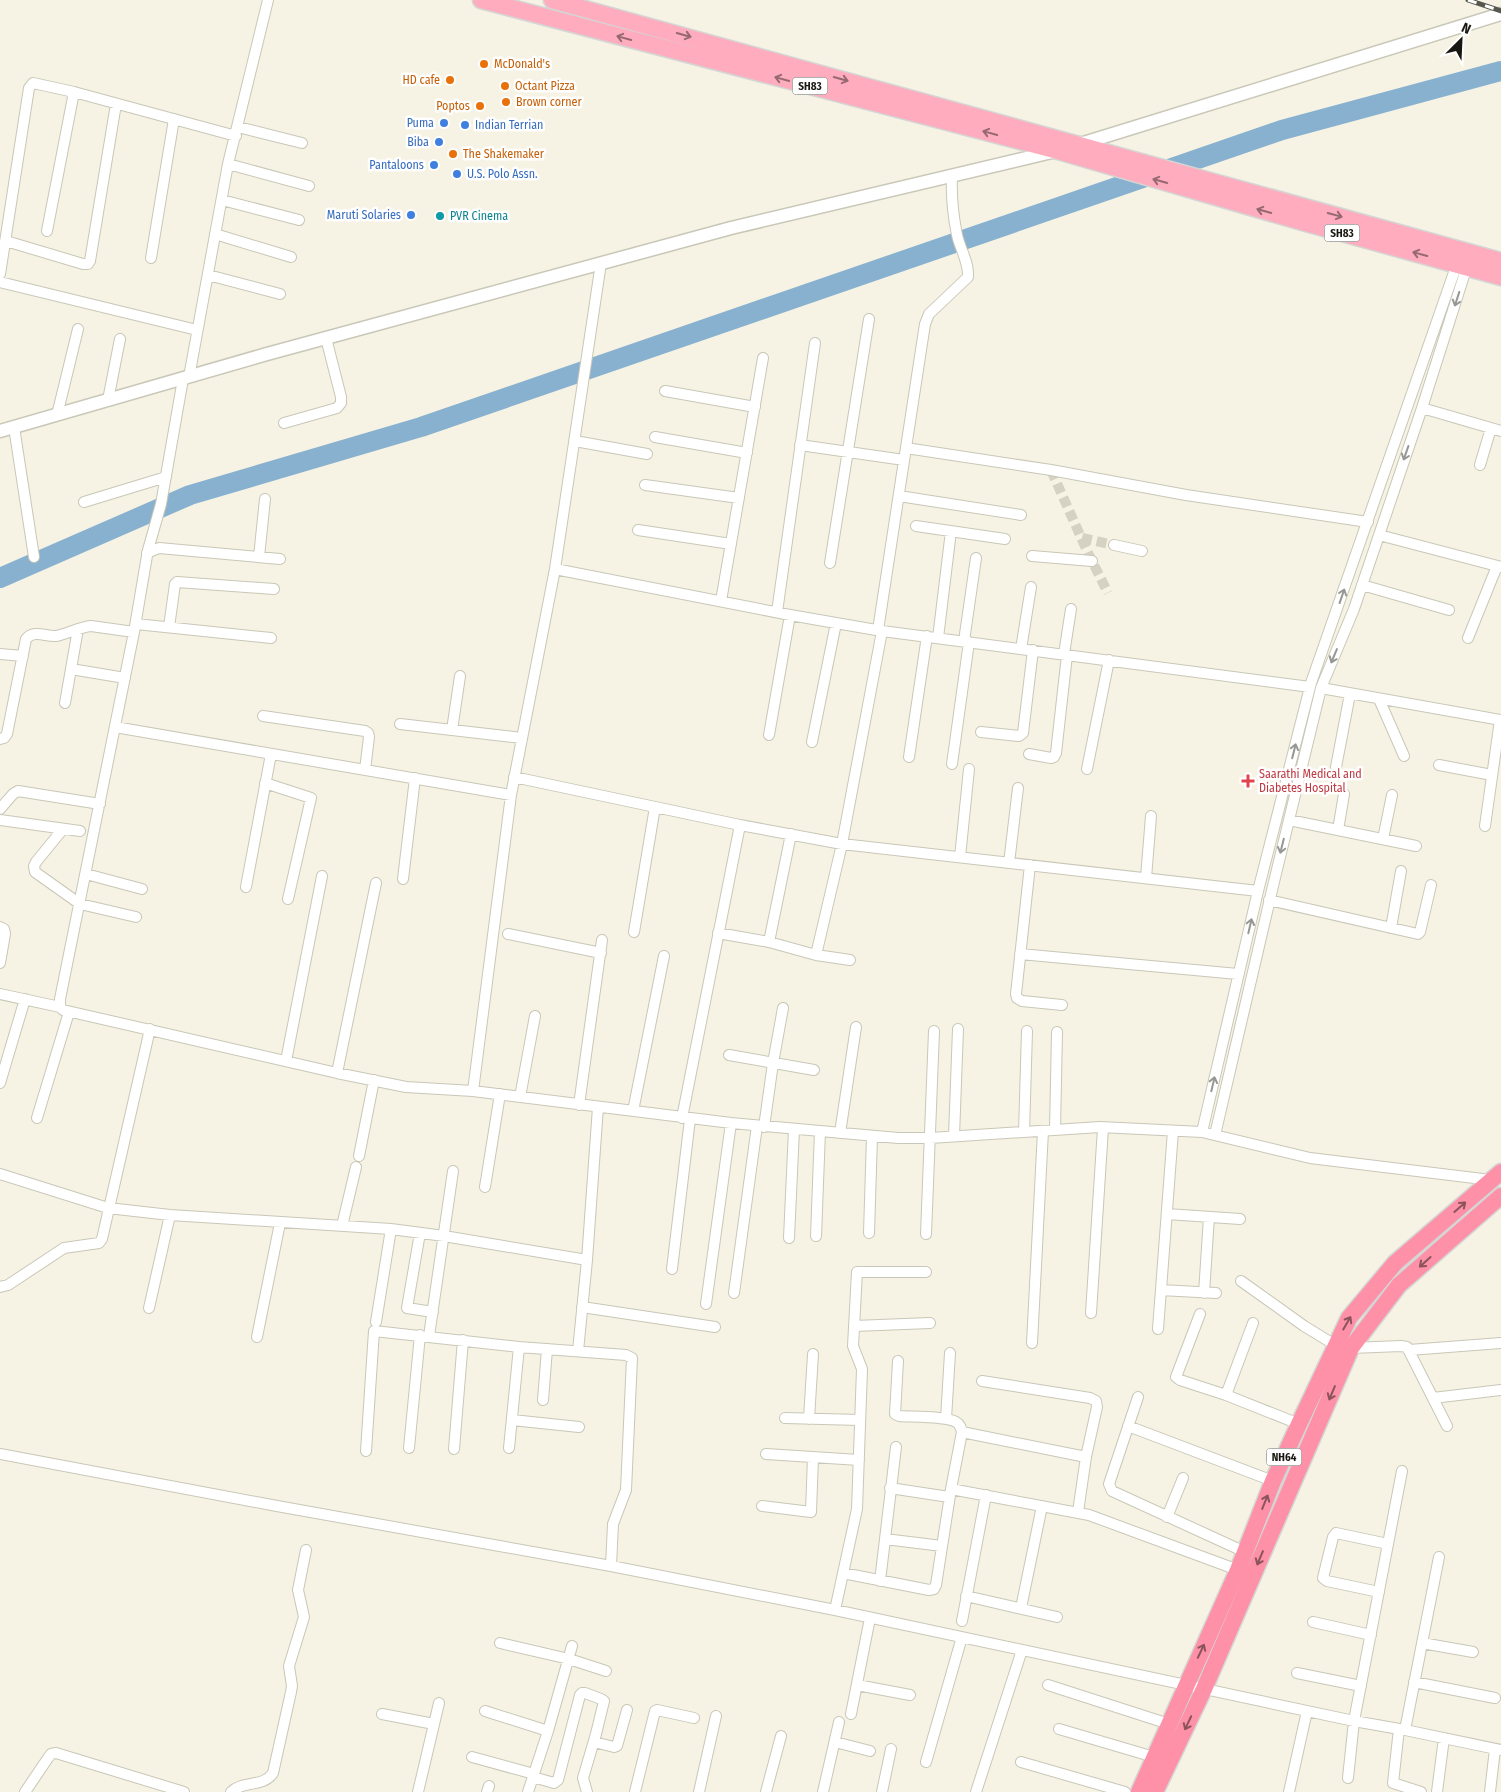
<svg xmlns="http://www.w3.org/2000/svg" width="1501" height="1792" font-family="'Fira Sans Condensed',sans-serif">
  <rect width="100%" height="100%" fill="#f6f3e4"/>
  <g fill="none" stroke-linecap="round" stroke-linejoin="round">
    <!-- river -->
    <path stroke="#88b1d0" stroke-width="20" d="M0 578 190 495 421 427 1282 130 1501 71"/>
    <!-- minor-tunnel -->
    <path stroke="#d5d2c4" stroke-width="10" stroke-dasharray="10 5" stroke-linecap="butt" d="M1051 470 1088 553 1108 593
      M1082 538 1114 545"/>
    <defs>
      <path id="minor" d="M238 127 302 143
        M228 164 309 186
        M222 200 299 220
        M47 231 74 92
        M215 234 291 257
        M6 241 83 264H88L90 261 116 104
        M151 258 174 119
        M0 274 29 88 33 83 74 92 236 136
        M208 275 280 294
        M0 282 197 330
        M189 377 228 164 268 0
        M183 379 161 504 148 550 134 632 60 999V1007L63 1010 337 1073 406 1087 473 1091 731 1123 898 1138H930L1100 1127 1202 1132 1310 1158 1491 1180
        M665 391 755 407
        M108 400 120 339
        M1422 408 1501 431
        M57 415 78 329
        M284 423 337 408 341 403V397L326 338
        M14 427 34 557
        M655 437 747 453
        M575 441 647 454
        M800 445 904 460
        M906 448 1051 470 1186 495 1368 522
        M1480 465 1491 428
        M645 485 739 498
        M899 496 1021 515
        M84 502 166 477
        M916 526 1005 539
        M638 530 731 544
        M1379 535 1501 567
        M1114 545 1142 551
        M147 553 159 548 280 559
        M1032 556 1092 561
        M259 557 265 499
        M830 563 869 319
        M555 569 790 615 882 631 1310 687
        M1362 585 1449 610
        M721 601 763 358
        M777 612 815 343
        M136 624 271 638
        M169 627 175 584 177 582 274 589
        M878 630 925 324 929 314 968 277C969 262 960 249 957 235 953 215 951 196 952 176
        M938 638 951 531
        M1468 638 1497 566
        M964 641 976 558
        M1021 649 1031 587
        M0 654 23 656
        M1064 654 1071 609
        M71 669 125 678
        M1321 688 1501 720
        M1379 699 1404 756
        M65 703 78 629
        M263 716 365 731 368 733 369 737 365 770
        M400 724 522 738
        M115 727 511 795
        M452 730 460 676
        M981 732 1019 736 1023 733 1033 650
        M769 735 790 615
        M0 739 4 738 7 734 26 639C34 629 46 637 56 636 68 634 79 627 91 626L134 632
        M812 742 836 623
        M1029 754 1051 758 1054 757 1056 753 1067 655
        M909 757 927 636
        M952 764 969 642
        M1439 765 1492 775
        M1336 767 1350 694
        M1087 769 1109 660
        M514 777 740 825 842 844 1258 891
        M265 783 311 798 288 899
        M0 809 13 794 18 791 100 804
        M0 820 80 831
        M1289 820 1416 846
        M1485 826 1500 720
        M63 829 36 862 34 866 35 872 80 904 136 917
        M1338 830 1344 794
        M1383 839 1392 795
        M960 857 969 769
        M1009 863 1018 788
        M1030 865 1016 994 1017 998 1022 1001 1062 1005
        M86 874 142 889
        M1146 878 1151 816
        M403 879 415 778
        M246 887 271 754
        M1269 900 1418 934 1420 932 1431 885
        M0 927 4 929 5 934 0 963
        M1391 928 1401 871
        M634 932 655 807
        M718 933 769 942 816 955 850 960
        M508 934 601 953
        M769 942 791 834
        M1020 954 1238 974
        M816 955 842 844 882 631
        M0 994 60 1007
        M729 1055 814 1070
        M286 1061 322 876
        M337 1073 376 883
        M0 1083 25 999
        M473 1091 511 795 555 569 601 263
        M520 1097 535 1016
        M579 1105 602 940
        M633 1111 664 956
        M37 1118 69 1012
        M682 1118 740 825
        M764 1127 773 1063 783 1008
        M1055 1130 1057 1032
        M1024 1132 1027 1031
        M1202 1132 1258 891 1311 683 1458 261
        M840 1133 856 1027
        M1215 1135 1273 886 1321 688 1354 609 1422 408 1468 263
        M954 1136 958 1029
        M359 1156 374 1080
        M0 1174 108 1208 170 1215 391 1229 444 1236 587 1260
        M485 1187 500 1094
        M1167 1214 1240 1219
        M342 1226 356 1167
        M420 1233 407 1308 433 1312
        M869 1233 872 1136
        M926 1234 934 1031
        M816 1236 820 1131
        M789 1238 794 1129
        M672 1269 690 1119
        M1241 1281 1304 1326 1335 1345
        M0 1287 8 1285 64 1248 99 1243 102 1239 150 1029
        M1161 1290 1216 1293
        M734 1293 757 1126
        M1204 1293 1209 1217
        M706 1304 731 1123
        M582 1307 715 1327
        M149 1308 170 1215
        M1091 1313 1103 1128
        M1200 1314 1176 1377 1180 1380 1226 1395 1299 1424
        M376 1322 391 1229
        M854 1326 930 1323
        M1158 1329 1173 1131
        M429 1336 453 1171
        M257 1337 280 1223
        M1032 1343 1043 1131
        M1351 1348 1401 1346 1407 1347 1447 1426
        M1409 1350 1501 1343
        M578 1351 587 1260 598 1107
        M982 1381 1090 1398 1096 1401 1097 1407 1086 1457 1078 1512
        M1226 1395 1253 1323
        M1138 1397 1109 1484 1112 1491 1245 1552
        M1433 1398 1501 1390
        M543 1400 547 1349
        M785 1418 860 1420
        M809 1419 813 1354
        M946 1419 950 1353
        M512 1420 579 1427
        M1128 1426 1273 1481
        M962 1432 1086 1457
        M409 1448 420 1335
        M509 1448 519 1347
        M454 1449 463 1340
        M366 1451 374 1331 519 1347 626 1355 632 1358 626 1490 613 1524 611 1566
        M0 1454 277 1506 611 1566 835 1610 1354 1721 1405 1730 1501 1750
        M766 1454 859 1460
        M890 1488 949 1497
        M951 1489 1089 1515 1238 1570
        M762 1506 811 1512 813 1457
        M1167 1517 1183 1478
        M885 1539 942 1546
        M843 1573 929 1590 934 1589 936 1585 951 1489 962 1432C961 1428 960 1424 956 1422 946 1416 912 1417 899 1416L895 1414 898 1361
        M880 1581 896 1447
        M1379 1592 1327 1581 1323 1578 1333 1537 1336 1533 1388 1544
        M966 1596 1057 1617
        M1021 1608 1042 1506
        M835 1610 857 1509 862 1369 853 1346 857 1272H926
        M962 1621 986 1495
        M1313 1622 1371 1635
        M500 1643 569 1659 606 1671
        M1422 1643 1473 1652
        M1297 1673 1361 1686
        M1414 1682 1495 1698
        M857 1685 910 1695
        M1048 1685 1169 1724
        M485 1711 548 1731
        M382 1714 434 1724
        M851 1714 870 1618
        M1059 1729 1154 1757
        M1399 1729 1393 1783 1421 1792
        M1405 1730 1439 1557
        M594 1742 614 1747 617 1746 627 1710
        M835 1742 870 1751
        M472 1757 534 1774
        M926 1762 962 1637
        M1021 1762 1125 1792
        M533 1777 554 1783 558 1780 580 1695 582 1693H585L601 1699 604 1701 596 1734 583 1778 587 1792
        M1348 1778 1354 1721 1402 1471
        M25 1792 48 1758 51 1754 56 1753 184 1792
        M231 1792C243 1780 263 1788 273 1773L291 1692 292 1686 289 1666 304 1617 298 1590 306 1550
        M418 1792 439 1703
        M487 1792 489 1786
        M528 1792 548 1731 572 1646
        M635 1792 655 1711 657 1710 694 1718
        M699 1792 716 1716
        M766 1792 781 1736
        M823 1792 839 1722
        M882 1792 891 1749
        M976 1792 1022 1650
        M1289 1792 1307 1711
        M1437 1792 1444 1738
        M1490 1792 1495 1749"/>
      <path id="tertiary" d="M1077 145 1501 14
        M0 431 267 354 731 228 1056 151"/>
      <path id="primary" d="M481 0 1058 151 1302 222 1501 277
        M552 0 1501 261"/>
      <path id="trunk" d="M1139 1792 1238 1570 1273 1481 1299 1424 1349 1318 1395 1263 1501 1172
        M1155 1792 1204 1689 1351 1348 1399 1285 1501 1196"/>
    </defs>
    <!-- minor casing -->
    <use href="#minor" stroke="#c9c7b7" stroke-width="12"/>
    <!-- tertiary casing -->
    <use href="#tertiary" stroke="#c9c7b7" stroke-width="15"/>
    <!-- primary casing -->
    <use href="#primary" stroke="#d5d5d4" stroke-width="19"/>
    <!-- trunk casing -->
    <use href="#trunk" stroke="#d5d5d4" stroke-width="19"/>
    <!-- minor -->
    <use href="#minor" stroke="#fff" stroke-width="10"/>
    <!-- tertiary -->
    <use href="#tertiary" stroke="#fff" stroke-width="12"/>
    <!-- primary -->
    <use href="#primary" stroke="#feacbe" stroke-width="16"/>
    <!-- trunk -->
    <use href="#trunk" stroke="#fe90a8" stroke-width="16"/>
    <defs>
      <path id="rail" d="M1468 0 1501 11"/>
    </defs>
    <!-- rail casing -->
    <use href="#rail" stroke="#58574e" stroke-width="5"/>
    <!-- rail -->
    <use href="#rail" stroke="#fff" stroke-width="3" stroke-dasharray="9" stroke-linecap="butt"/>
  </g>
  <!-- one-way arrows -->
  <defs><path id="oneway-shaft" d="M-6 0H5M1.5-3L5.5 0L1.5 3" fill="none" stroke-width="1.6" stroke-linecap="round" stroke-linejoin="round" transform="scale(1.25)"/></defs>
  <g stroke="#966970">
    <use href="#oneway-shaft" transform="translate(684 35) rotate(16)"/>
    <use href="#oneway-shaft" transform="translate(624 38) rotate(-165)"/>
    <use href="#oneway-shaft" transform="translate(782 79) rotate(-165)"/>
    <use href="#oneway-shaft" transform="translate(841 79) rotate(16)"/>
    <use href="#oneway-shaft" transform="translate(990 133) rotate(-165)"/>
    <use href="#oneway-shaft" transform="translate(1160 181) rotate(-164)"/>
    <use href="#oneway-shaft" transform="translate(1264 211) rotate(-164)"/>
    <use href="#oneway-shaft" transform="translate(1335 215) rotate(15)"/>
    <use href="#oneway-shaft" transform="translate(1420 254) rotate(-165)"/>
  </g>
  <g stroke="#979794">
    <use href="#oneway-shaft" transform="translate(1457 299) rotate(108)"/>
    <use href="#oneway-shaft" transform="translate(1406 453) rotate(109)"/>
    <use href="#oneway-shaft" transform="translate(1342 596) rotate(-71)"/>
    <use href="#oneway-shaft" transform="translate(1334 656) rotate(113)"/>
    <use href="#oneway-shaft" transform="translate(1294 751) rotate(-76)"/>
    <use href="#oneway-shaft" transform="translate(1282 846) rotate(104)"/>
    <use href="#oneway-shaft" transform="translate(1250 926) rotate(-77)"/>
    <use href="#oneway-shaft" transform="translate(1213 1084) rotate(-77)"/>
  </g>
  <g stroke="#8b545c">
    <use href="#oneway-shaft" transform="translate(1460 1207) rotate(-41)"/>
    <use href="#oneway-shaft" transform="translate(1425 1262) rotate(138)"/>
    <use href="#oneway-shaft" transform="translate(1347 1323) rotate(-60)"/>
    <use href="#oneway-shaft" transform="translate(1332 1393) rotate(113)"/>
    <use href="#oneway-shaft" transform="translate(1265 1502) rotate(-68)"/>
    <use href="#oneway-shaft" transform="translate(1260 1558) rotate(113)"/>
    <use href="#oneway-shaft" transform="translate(1201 1651) rotate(-65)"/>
    <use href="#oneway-shaft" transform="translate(1188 1723) rotate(115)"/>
  </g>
  <!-- markers -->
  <g fill="#e8710a" stroke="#fff" stroke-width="2">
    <circle cx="484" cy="64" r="5"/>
    <circle cx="450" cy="80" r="5"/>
    <circle cx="505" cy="86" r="5"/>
    <circle cx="506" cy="102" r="5"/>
    <circle cx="480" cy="106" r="5"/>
    <circle cx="453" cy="154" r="5"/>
  </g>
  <g fill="#3f7fe0" stroke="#fff" stroke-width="2">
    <circle cx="444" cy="123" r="5"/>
    <circle cx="465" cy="125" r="5"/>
    <circle cx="439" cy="142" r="5"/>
    <circle cx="434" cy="165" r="5"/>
    <circle cx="457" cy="174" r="5"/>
    <circle cx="411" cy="215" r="5"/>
  </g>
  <circle fill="#0f9aa8" stroke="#fff" stroke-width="2" cx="440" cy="216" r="5"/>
  <path fill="#e0444e" stroke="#fff" stroke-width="2" d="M1245.5 773.5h5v5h5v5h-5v5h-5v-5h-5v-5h5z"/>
  <g text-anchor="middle" stroke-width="5" stroke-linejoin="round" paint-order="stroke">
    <!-- shield labels -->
    <g fill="#fff" stroke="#5d5d58" stroke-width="1">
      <rect x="792.5" y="77.5" width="35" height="17" rx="4"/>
      <rect x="1324.5" y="224.5" width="35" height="17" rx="4"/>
      <rect x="1266.5" y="1448.5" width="35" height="17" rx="4"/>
    </g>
    <g font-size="11" font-weight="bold" fill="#181711">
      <text x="810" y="90">SH83</text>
      <text x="1342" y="237">SH83</text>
      <text x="1284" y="1461">NH64</text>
    </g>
    <!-- food labels -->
    <g font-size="12" fill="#c56008" stroke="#fff" text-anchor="start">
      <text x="494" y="68">McDonald's</text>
      <text x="440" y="84" text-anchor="end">HD cafe</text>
      <text x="515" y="90">Octant Pizza</text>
      <text x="516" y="106">Brown corner</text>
      <text x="470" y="110" text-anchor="end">Poptos</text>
      <text x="463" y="158">The Shakemaker</text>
    </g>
    <!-- shop labels -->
    <g font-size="12" fill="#366cbe" stroke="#fff" text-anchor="end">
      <text x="434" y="127">Puma</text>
      <text x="475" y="129" text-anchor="start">Indian Terrian</text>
      <text x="429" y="146">Biba</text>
      <text x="424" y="169">Pantaloons</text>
      <text x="467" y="178" text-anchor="start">U.S. Polo Assn.</text>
      <text x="401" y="219">Maruti Solaries</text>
    </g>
    <!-- culture labels -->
    <g font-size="12" fill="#0d838f" stroke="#fff" text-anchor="start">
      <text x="450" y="220">PVR Cinema</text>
    </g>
    <!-- health labels -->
    <g font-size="12" fill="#be3a42" stroke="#fff" text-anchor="start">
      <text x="1259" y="778">Saarathi Medical and<tspan x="1259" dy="14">Diabetes Hospital</tspan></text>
    </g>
  </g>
  <!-- north arrow -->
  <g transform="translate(1461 40) rotate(24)" stroke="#ffffff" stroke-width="4" paint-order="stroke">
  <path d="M0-4L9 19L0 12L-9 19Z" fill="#181711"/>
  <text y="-8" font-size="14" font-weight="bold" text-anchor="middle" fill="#181711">N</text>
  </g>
</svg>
